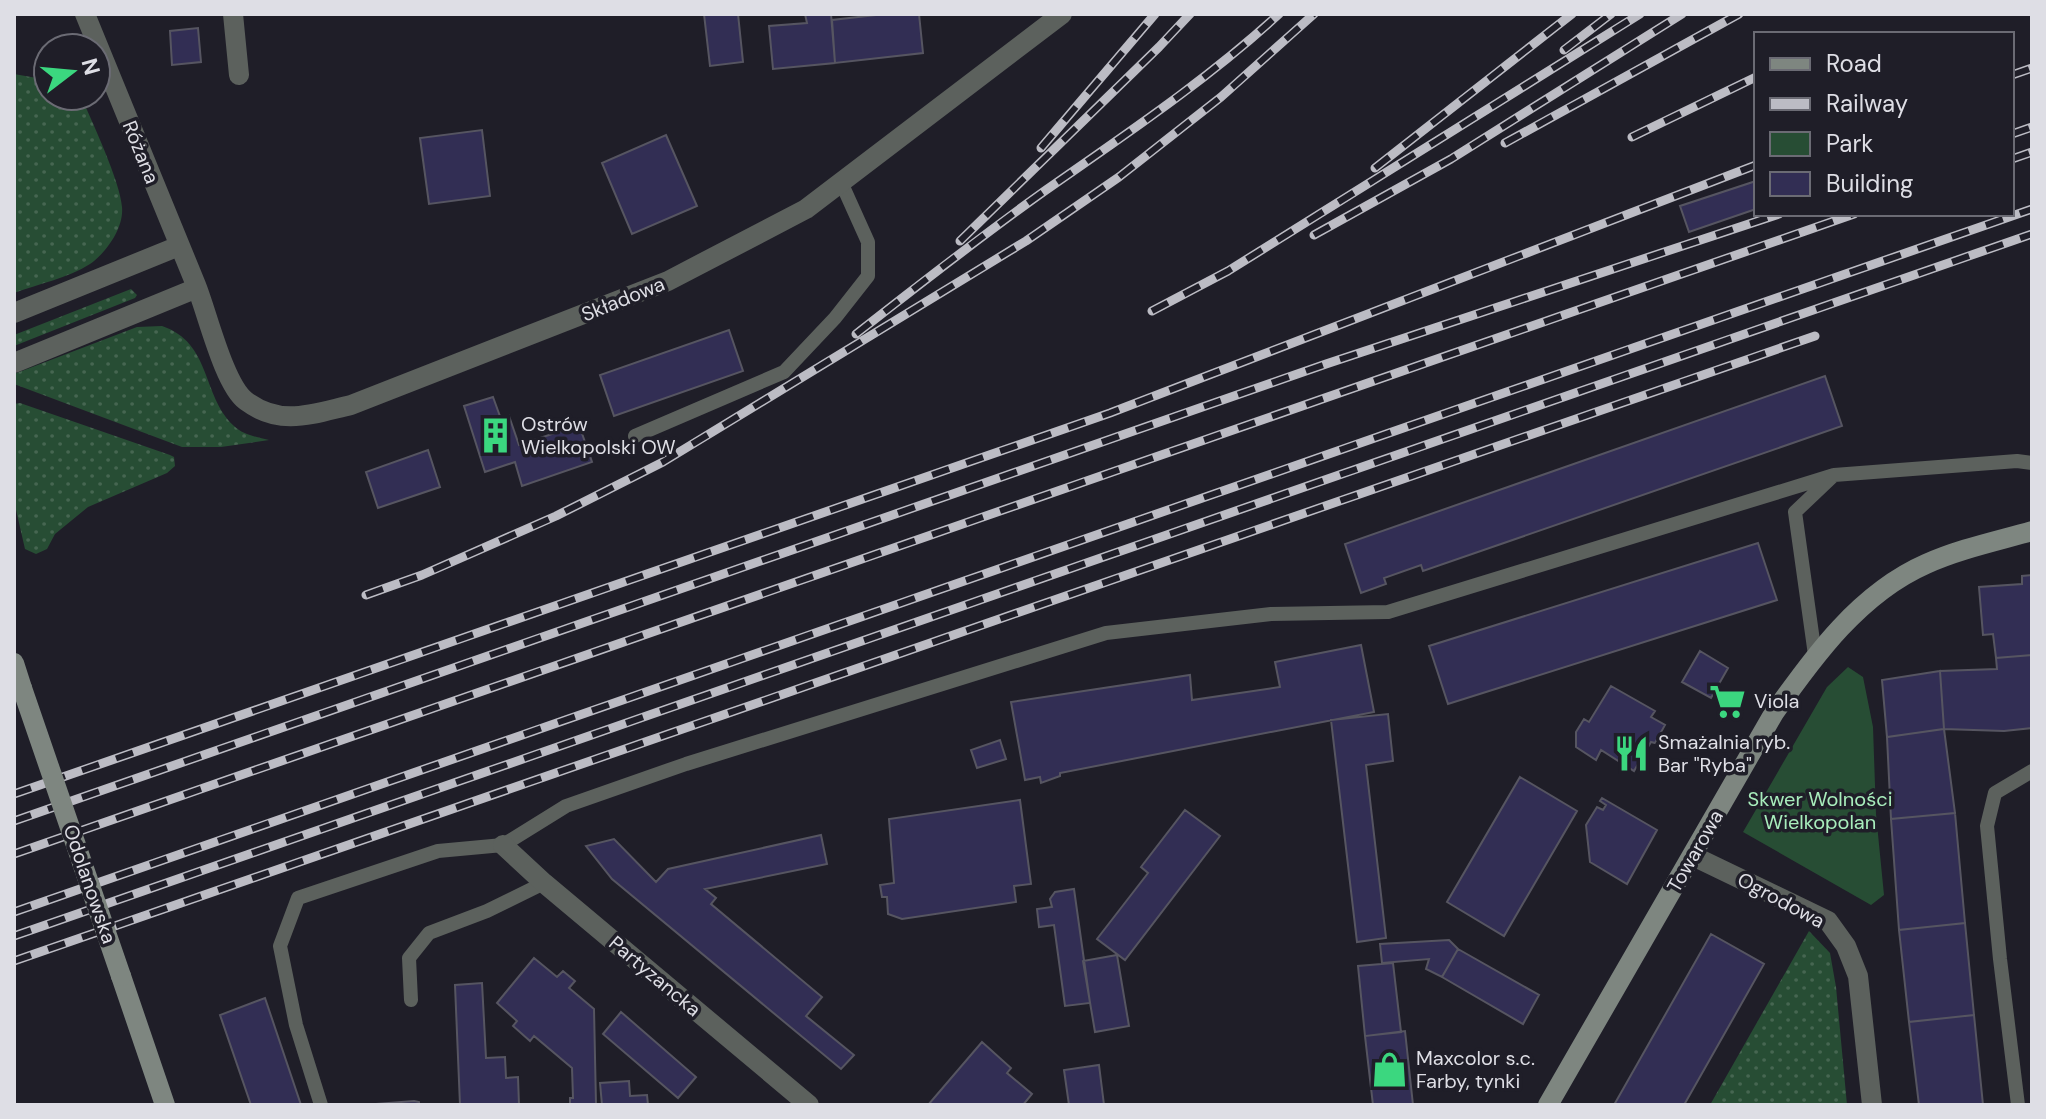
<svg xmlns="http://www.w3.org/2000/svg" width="2046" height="1119" font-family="'DM Sans',sans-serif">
  <defs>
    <pattern id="grass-dots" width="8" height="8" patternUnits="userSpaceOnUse" patternTransform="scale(2)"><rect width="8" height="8" fill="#274d34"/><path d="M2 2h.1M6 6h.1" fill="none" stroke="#466651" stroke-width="1.8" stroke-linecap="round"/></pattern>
  </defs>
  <rect width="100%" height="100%" fill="#1f1e28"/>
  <!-- grass -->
  <path fill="url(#grass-dots)" d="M14 74 48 80V96H81C92 122 120 181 122 207 124 228 106 253 90 264 68 278 38 284 14 293Z
    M131 289 137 295 135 298 14 346V335Z
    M162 326C212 343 201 395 234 426 243 435 257 437 269 440L221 447H182L14 384V374L137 327Z
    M20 403 170 455 174 457 175 466 167 473 88 507 55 534 47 549 36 554 25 549 14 501V404Z
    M1809 931 1830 953 1836 987 1847 1105H1710Z"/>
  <!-- green -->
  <path fill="#274d34" d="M1848 667 1863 677 1873 727 1876 814 1884 895 1871 905 1743 832 1827 687Z"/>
  <!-- building -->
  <path fill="#322e54" stroke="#565561" stroke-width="2" d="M704 14H738L743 62 710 66Z
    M805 14H831L835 63 773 69 769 26 807 23Z
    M885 14H919L923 53 835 63 832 20Z
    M198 28 201 62 172 65 170 31Z
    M482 130 490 196 429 204 420 138Z
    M666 135 697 206 632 234 602 163Z
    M1756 181V209L1689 232 1680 206Z
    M729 330 743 371 614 416 600 375Z
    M1825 376 1842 426 1423 571 1421 565 1384 578 1386 584 1361 593 1345 544Z
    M493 397 501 419 509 416 519 445 579 425 592 462 522 486 515 462 485 472 464 406Z
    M428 450 440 487 378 508 366 472Z
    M1758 543 1777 600 1448 704 1429 646Z
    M2032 575V655L1996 658 1993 634 1983 635 1979 587 2022 584V576Z
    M1361 645 1374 712 1060 773V776L1041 783 1040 777 1025 780 1011 702 1190 675 1192 700 1280 687 1275 662Z
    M1700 651 1728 668 1711 698 1682 682Z
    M2032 655V728L2004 731 1944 729 1940 671 1997 669 1996 658Z
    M1940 671 1944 729 1887 737 1882 680Z
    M1611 686 1655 711 1651 717 1665 725 1655 743 1651 742 1634 771 1601 750 1596 760 1576 747V732L1584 719 1589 722Z
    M1388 714 1393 761 1366 765 1386 938 1357 942 1331 720Z
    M1944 729 1955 813 1891 819 1887 737Z
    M1000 740 1006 759 977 768 971 750Z
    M1520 777 1577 811 1504 936 1447 902Z
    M1602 798 1657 830 1627 884 1590 862 1586 825 1597 807 1603 810 1606 805 1600 801Z
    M1020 800 1031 884 1014 886 1016 902 902 919 888 914 887 897H882L880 885 894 883 889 819Z
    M1185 810 1220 836 1125 960 1097 939 1148 873 1141 867Z
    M1955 813 1965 923 1899 930 1891 819Z
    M821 835 827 864 705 889 716 898 711 904 822 997 806 1016 854 1055 841 1069 612 879 586 846 614 839 656 882 668 869Z
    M1074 889 1090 1003 1065 1006 1054 925 1039 927 1037 909 1052 907 1050 899 1055 892Z
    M1965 923 1974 1015 1909 1022 1899 930Z
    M1711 934 1764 964 1684 1105H1614Z
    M1449 940 1458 949 1442 977 1426 969 1429 959 1382 963 1380 944Z
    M1458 949 1539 995 1523 1024 1442 977Z
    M1117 955 1129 1026 1095 1032 1083 961Z
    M534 958 557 977 563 971 575 981 569 988 594 1009 596 1105H570V1098H573L572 1068 534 1036 530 1041 513 1026 517 1021 497 1003Z
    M1393 963 1401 1032 1365 1036 1358 966Z
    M482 983 486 1058 505 1057 506 1078 518 1077 519 1105H460L455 985Z
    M265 998 301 1105H251L220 1015Z
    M621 1012 696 1077 678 1098 603 1034Z
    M1974 1015 1983 1105H1919L1909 1022Z
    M1405 1031 1413 1105H1373L1365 1036Z
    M982 1042 1011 1068 1007 1073 1032 1094 1023 1105H928Z
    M1099 1065 1104 1105H1069L1064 1070Z
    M629 1081 630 1096 647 1095 648 1105H602L600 1083Z
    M414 1101 419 1102V1105H363Z"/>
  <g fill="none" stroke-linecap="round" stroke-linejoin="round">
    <!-- service -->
    <path stroke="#5c615d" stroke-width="14" d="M635 436 784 372 835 318 868 276V242L841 182
      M1815 655 1795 512 1834 475 2017 461 2032 463
      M411 1000 409 958 429 933 487 911 544 883
      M321 1105 296 1025 280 946 298 898 438 851 503 845 566 806 686 764 1106 633 1271 614 1388 612 1834 475
      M2018 1105 2000 959 1987 826 1995 793 2032 771"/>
    <!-- minor -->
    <path stroke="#5c615d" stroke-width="20" d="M85 14C122 104 159 194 196 285 207 312 224 385 246 401 281 427 312 414 351 405L668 281 806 209 1062 14
      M233 14 239 75
      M14 313 179 246
      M14 363 197 288
      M503 845 544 883 809 1105
      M1693 856 1828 921 1846 946 1858 976 1872 1105"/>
    <!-- secondary -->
    <path stroke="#7e8680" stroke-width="20" d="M14 663 22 688
      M121 976 165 1105
      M1548 1105 1774 713C1814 656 1860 593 1926 564 1959 549 1997 541 2032 531"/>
    <defs>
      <path id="rail" d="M1564 50 1611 14
        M2012 75 2032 68
        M2012 134 2032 127
        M1632 137 1756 77
        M1505 143 1739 14
        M1041 148 1155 14
        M2012 159 2032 152
        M1375 168 1572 14
        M1314 235 1451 159 1682 14
        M960 241 1159 47 1190 14
        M1152 311 1228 271 1640 14
        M856 334C919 285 981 236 1046 190 1126 134 1207 80 1279 14
        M366 595 422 575 556 516 663 462 1026 241 1119 177 1221 97 1314 14
        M14 794 1110 413 1756 165
        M14 821 1326 364 1779 214
        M14 854 1854 214
        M14 912 2032 209
        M14 936 2032 234
        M14 961 1815 336"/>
    </defs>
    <!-- rail casing -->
    <use href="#rail" stroke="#bcbcc4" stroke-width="9"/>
    <!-- rail -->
    <use href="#rail" stroke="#1f1e28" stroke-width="6" stroke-dasharray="18" stroke-linecap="butt"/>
    <!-- secondary-bridge -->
    <path stroke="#7e8680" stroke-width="20" d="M22 688 121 976"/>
  </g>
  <!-- icons -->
  <defs>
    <symbol id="building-bare" viewBox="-9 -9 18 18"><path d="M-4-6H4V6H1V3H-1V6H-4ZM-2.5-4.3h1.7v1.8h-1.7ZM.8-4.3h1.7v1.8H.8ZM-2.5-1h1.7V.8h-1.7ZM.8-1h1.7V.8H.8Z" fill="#3bd77f" stroke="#1f1e28" stroke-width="2.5" paint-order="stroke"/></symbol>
    <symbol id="supermarket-bare" viewBox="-9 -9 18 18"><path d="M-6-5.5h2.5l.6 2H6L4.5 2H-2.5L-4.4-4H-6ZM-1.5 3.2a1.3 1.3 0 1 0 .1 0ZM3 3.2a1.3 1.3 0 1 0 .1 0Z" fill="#3bd77f" stroke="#1f1e28" stroke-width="2.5" paint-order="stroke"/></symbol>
    <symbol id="restaurant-bare" viewBox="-9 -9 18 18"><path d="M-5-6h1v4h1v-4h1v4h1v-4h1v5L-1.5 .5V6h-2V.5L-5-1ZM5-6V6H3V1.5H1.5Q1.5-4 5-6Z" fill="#3bd77f" stroke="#1f1e28" stroke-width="2.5" paint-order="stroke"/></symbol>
    <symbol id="shop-bare" viewBox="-9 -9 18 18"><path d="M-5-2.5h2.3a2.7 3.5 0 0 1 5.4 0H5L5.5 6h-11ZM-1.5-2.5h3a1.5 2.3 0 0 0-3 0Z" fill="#3bd77f" stroke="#1f1e28" stroke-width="2.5" paint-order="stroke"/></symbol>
  </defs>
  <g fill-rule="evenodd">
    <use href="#building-bare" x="470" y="410" width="51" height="51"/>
    <use href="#supermarket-bare" x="1702" y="676" width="51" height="51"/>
    <use href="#restaurant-bare" x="1606" y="728" width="51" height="51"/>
    <use href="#shop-bare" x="1364" y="1044" width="51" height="51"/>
  </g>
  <g text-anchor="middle" stroke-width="7" stroke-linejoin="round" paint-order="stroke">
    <!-- street labels -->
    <g font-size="20" fill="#dedee5" stroke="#1f1e28">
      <text transform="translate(141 152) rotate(68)" y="7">Różana</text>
      <text transform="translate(623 299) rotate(-22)" y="7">Składowa</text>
      <text transform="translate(1695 851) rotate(-60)" y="7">Towarowa</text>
      <text transform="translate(90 884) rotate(71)" y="7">Odolanowska</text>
      <text transform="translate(1781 900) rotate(28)" y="7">Ogrodowa</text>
      <text transform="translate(655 976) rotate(40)" y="7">Partyzancka</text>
    </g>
    <!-- poi labels -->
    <g font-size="20" fill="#dedee5" stroke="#1f1e28" text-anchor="start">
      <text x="521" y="431">Ostrów<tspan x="521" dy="23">Wielkopolski OW</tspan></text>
      <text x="1754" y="708">Viola</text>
      <text x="1658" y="749">Smażalnia ryb.<tspan x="1658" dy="23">Bar "Ryba"</tspan></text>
      <text x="1416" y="1065">Maxcolor s.c.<tspan x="1416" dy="23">Farby, tynki</tspan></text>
    </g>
    <!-- park labels -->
    <g font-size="20" fill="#a8edbc" stroke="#1f1e28">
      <text x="1820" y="806">Skwer Wolności<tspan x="1820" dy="23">Wielkopolan</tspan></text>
    </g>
  </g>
  <!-- border -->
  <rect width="2046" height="1119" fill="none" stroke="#dedee5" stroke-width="32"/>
  <!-- legend -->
  <rect x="1754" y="32" width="260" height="184" fill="#1f1e28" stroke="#6b6b74" stroke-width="2"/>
  <rect x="1770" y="58" width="40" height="12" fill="#7e8680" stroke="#6b6b74" stroke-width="2"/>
  <text x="1826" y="72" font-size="24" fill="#dedee5">Road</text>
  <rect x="1770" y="98" width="40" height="12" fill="#bcbcc4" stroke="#6b6b74" stroke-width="2"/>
  <text x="1826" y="112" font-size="24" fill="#dedee5">Railway</text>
  <rect x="1770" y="132" width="40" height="24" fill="#274d34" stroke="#6b6b74" stroke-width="2"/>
  <text x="1826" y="152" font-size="24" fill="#dedee5">Park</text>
  <rect x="1770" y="172" width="40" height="24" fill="#322e54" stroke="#6b6b74" stroke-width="2"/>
  <text x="1826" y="192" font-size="24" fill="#dedee5">Building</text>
  <!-- north arrow -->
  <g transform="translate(72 72) rotate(74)"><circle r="38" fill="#1f1e28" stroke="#6b6b74" stroke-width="2"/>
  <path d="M0-6L14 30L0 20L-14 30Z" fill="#3bd77f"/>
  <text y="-12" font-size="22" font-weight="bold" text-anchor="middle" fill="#dedee5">N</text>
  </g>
</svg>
